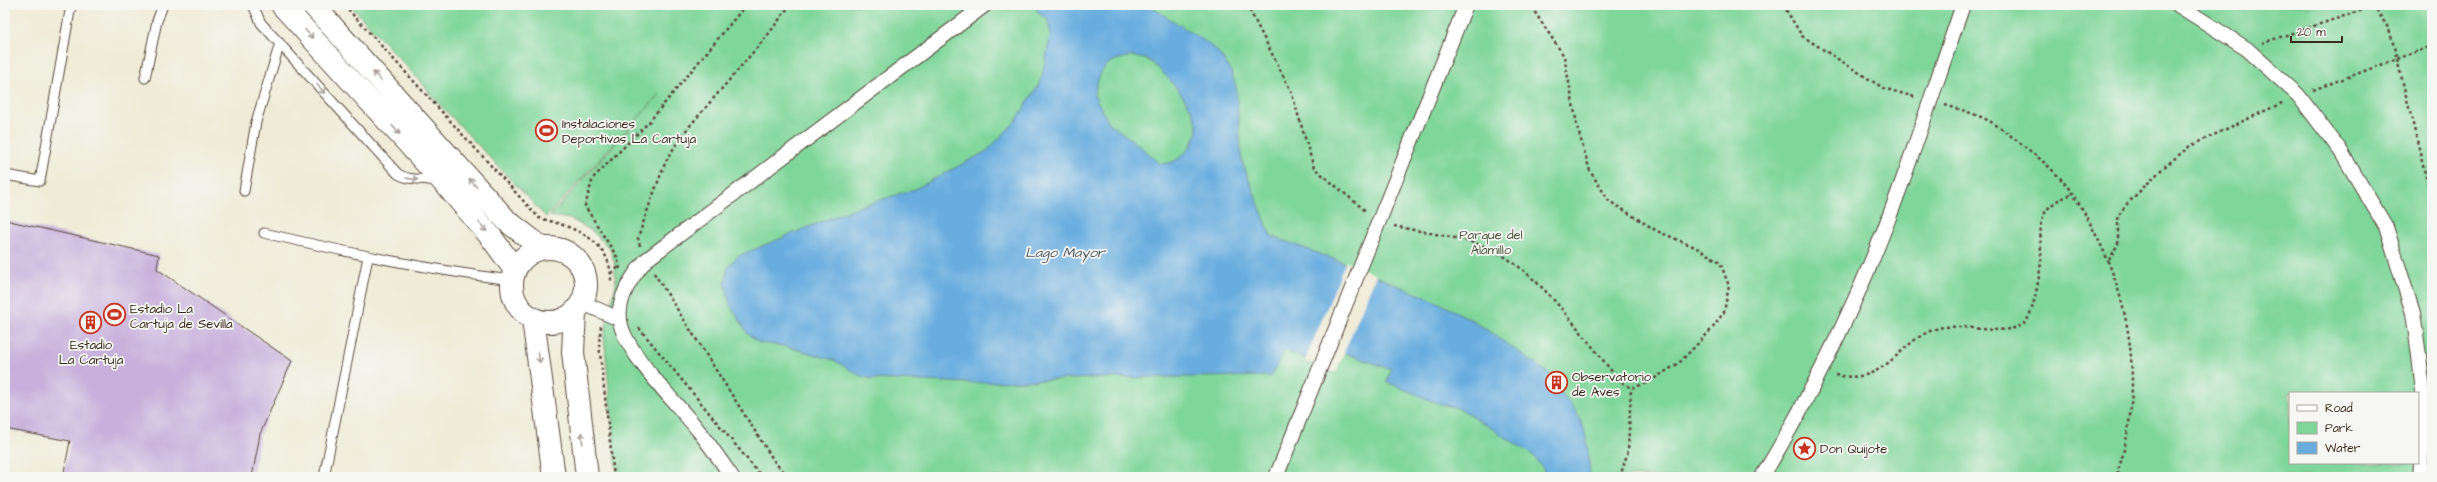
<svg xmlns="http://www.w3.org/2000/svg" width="2437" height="482" font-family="'Architects Daughter',sans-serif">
  <rect width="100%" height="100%" fill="#f6f6f2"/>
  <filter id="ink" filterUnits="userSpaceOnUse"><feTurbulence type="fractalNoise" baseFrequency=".025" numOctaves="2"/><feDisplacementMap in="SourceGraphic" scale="8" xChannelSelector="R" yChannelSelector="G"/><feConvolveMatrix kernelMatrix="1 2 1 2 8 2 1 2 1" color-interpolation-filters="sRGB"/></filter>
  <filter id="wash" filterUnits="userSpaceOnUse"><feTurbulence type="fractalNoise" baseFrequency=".012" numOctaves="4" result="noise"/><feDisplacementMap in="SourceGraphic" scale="16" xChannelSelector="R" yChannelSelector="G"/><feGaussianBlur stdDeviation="0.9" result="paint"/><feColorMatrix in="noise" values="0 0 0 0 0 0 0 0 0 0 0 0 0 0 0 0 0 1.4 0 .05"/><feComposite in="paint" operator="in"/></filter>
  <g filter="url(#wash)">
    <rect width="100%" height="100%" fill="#efebd6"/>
    <!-- green -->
    <path fill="#7fd69a" stroke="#5d805c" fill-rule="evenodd" d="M350 5H2432V477H617L604 335 616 284 614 262 610 249 592 231 571 219 550 216 661 93 546 217 428 92 429 91ZM2290 393H2418V463H2290Z"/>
    <!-- water -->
    <path fill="#69addf" stroke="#526c7e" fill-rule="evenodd" d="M1036 5H1148L1206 42 1219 53 1230 69 1236 87 1242 162 1271 236 1344 263 1435 301 1474 321 1554 377 1549 381C1555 389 1559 389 1565 397 1588 423 1588 445 1590 477H1545L1543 468 1532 454 1461 409 1437 403 1387 382 1391 369 1342 352 1335 370 1284 350 1272 376 1094 378 972 383 871 379 859 375 834 360 785 346 759 343 748 334 730 305 725 283 728 267 738 256 855 208 915 189 987 151 1016 121 1041 81 1051 33 1047 19 1037 11ZM1133 56C1137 58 1143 58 1148 60 1162 68 1199 111 1197 128 1197 138 1189 149 1183 155 1175 162 1169 165 1158 163L1140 146 1109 123 1094 95C1101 67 1103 61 1133 56Z"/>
    <!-- pier -->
    <path fill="#efebd6" d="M1346 261 1376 275 1336 372H1334L1305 361Z"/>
    <g id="blocks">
      <!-- building -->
      <path fill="#c7b0db" d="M5 220 159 255 157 269 292 361 260 434 252 477H63L70 441 5 429Z"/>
    </g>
  </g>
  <g filter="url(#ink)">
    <use href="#blocks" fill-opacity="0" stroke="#56473a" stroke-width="1"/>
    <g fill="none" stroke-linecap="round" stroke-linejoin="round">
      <defs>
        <path id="service" d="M253 5 261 23 398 174C414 183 422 176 437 182
          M145 78 157 21 163 5
          M5 175 40 181 71 5
          M244 191 256 122 280 43
          M264 233C346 252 428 270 512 280
          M324 477 368 257"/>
        <path id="pedestrian" d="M2178 5 2247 49 2298 95 2340 150 2386 227 2413 313 2419 356 2425 410 2420 477
          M583 303 619 319
          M732 477C721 461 710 445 698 430 678 404 623 351 620 320 617 298 633 275 646 260L985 5
          M1276 477 1466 5
          M1762 477C1799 416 1832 351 1861 286 1901 195 1930 99 1963 5"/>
        <path id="tertiary" d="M282 5 447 186 491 237 515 270
          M313 5 507 221 542 248
          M512 285a37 37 0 1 1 74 0a37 37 0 1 1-74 0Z
          M575 312 573 352 587 477
          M533 319 554 477"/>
      </defs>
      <!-- service casing -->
      <use href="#service" stroke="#56473a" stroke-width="11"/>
      <!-- pedestrian casing -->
      <use href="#pedestrian" stroke="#56473a" stroke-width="16"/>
      <!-- tertiary casing -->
      <use href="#tertiary" stroke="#56473a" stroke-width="24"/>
      <!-- path -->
      <path stroke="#56473a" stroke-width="2.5" stroke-dasharray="3 3" stroke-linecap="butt" d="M344 5 539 218C573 227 613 239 611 283
        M1247 5 1291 91 1314 168 1367 212
        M1783 5 1802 36 1883 88 1915 97
        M2373 5 2389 29 2393 43 2432 201
        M2262 43 2378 5
        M2313 90 2432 46
        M1945 105C1961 110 1977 114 1991 122 2000 127 2009 135 2018 141 2031 152 2045 162 2057 175 2073 191 2085 213 2095 233 2134 308 2144 396 2116 477
        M1394 226C1422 232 1453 236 1480 245 1535 263 1582 336 1619 380L1631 388 1647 383 1679 363 1712 329 1724 312 1729 286 1720 262 1695 247 1657 231 1609 201 1590 171 1578 130 1564 56 1530 5
        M640 246 638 238 650 203 666 161 682 135 767 36 790 5
        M2109 260 2118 244V216L2126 205 2163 168 2190 146 2284 102
        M620 269 617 257 585 206 593 178 649 122 741 11 743 5
        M611 273 620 266
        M654 273 776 464 790 477
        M601 326 599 344 614 477
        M639 328 762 477
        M1835 375C1890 386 1896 340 1939 328 1961 322 2013 340 2027 320 2034 309 2040 274 2041 261 2042 242 2035 217 2053 204 2058 199 2066 197 2072 194
        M2117 473 2129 477
        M1620 477 1628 451 1631 388"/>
      <!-- service -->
      <use href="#service" stroke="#fff" stroke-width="9"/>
      <!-- pedestrian -->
      <use href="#pedestrian" stroke="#fff" stroke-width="14"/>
      <!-- tertiary -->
      <use href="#tertiary" stroke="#fff" stroke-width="22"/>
    </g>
    <!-- one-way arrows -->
    <defs><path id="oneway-shaft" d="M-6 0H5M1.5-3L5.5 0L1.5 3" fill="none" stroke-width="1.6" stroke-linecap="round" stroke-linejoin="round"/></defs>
    <g stroke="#a79f9a">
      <use href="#oneway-shaft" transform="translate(309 34) rotate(48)"/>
      <use href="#oneway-shaft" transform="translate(377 76) rotate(-132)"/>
      <use href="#oneway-shaft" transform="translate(321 89) rotate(48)"/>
      <use href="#oneway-shaft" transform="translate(396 130) rotate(48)"/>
      <use href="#oneway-shaft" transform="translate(412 179) rotate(8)"/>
      <use href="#oneway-shaft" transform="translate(473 183) rotate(-132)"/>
      <use href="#oneway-shaft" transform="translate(483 227) rotate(49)"/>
      <use href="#oneway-shaft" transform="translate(539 357) rotate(81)"/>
      <use href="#oneway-shaft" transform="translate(582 438) rotate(-96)"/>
    </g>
  </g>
  <!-- icons -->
  <defs>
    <symbol id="stadium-ring" viewBox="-11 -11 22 22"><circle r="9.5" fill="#f6f6f2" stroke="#c8321e" stroke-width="1.5"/><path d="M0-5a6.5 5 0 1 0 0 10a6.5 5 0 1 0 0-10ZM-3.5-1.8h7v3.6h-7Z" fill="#c8321e"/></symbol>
    <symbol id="building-ring" viewBox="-11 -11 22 22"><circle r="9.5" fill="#f6f6f2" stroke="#c8321e" stroke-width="1.5"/><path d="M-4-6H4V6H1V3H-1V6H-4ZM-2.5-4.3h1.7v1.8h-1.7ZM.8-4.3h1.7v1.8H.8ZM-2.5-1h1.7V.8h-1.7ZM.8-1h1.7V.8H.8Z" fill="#c8321e"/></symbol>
    <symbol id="sight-ring" viewBox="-11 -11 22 22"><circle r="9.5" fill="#f6f6f2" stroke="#c8321e" stroke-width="1.5"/><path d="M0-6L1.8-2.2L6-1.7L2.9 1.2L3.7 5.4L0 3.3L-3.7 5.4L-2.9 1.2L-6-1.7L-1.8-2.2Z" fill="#c8321e"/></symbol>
  </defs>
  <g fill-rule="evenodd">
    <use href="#stadium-ring" x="534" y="118" width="25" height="25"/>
    <use href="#stadium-ring" x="102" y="302" width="25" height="25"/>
    <use href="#building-ring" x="78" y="310" width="25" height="25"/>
    <use href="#building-ring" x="1544" y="370" width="25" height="25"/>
    <use href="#sight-ring" x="1792" y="436" width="25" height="25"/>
  </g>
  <g text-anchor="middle" stroke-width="3.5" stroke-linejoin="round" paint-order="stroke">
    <!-- poi labels -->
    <g font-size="13" fill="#3b2a1e" stroke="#f6f6f2" text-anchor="start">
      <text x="562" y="128">Instalaciones<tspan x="562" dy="15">Deportivas La Cartuja</tspan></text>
      <text x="130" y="313">Estadio La<tspan x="130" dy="15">Cartuja de Sevilla</tspan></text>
      <text x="91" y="349" text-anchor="middle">Estadio<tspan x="91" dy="15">La Cartuja</tspan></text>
      <text x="1572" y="381">Observatorio<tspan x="1572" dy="15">de Aves</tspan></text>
      <text x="1820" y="453">Don Quijote</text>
    </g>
    <!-- park labels -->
    <g font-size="13" fill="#4c553d" stroke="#f6f6f2">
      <text x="1491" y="239">Parque del<tspan x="1491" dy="15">Alamillo</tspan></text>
    </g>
    <!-- water labels -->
    <g font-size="14" font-style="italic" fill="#4b5862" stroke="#f6f6f2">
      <text x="1065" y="257">Lago Mayor</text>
    </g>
  </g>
  <!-- margin -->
  <rect width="2437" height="482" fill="none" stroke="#f6f6f2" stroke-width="20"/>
  <!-- legend -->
  <rect x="2289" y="392" width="130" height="72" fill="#f6f6f2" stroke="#aba49d"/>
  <rect x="2297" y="405" width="20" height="6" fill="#ffffff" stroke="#aba49d"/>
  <text x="2325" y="412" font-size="12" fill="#3b2a1e">Road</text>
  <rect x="2297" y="422" width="20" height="12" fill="#7fd69a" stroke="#aba49d"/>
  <text x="2325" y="432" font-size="12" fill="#3b2a1e">Park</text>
  <rect x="2297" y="442" width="20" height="12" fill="#69addf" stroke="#aba49d"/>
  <text x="2325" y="452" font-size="12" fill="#3b2a1e">Water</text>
  <!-- scale -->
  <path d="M2291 36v6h51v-6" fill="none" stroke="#3b2a1e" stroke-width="2"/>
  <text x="2297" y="36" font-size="12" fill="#3b2a1e" stroke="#f6f6f2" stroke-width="3" paint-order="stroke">20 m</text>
</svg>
